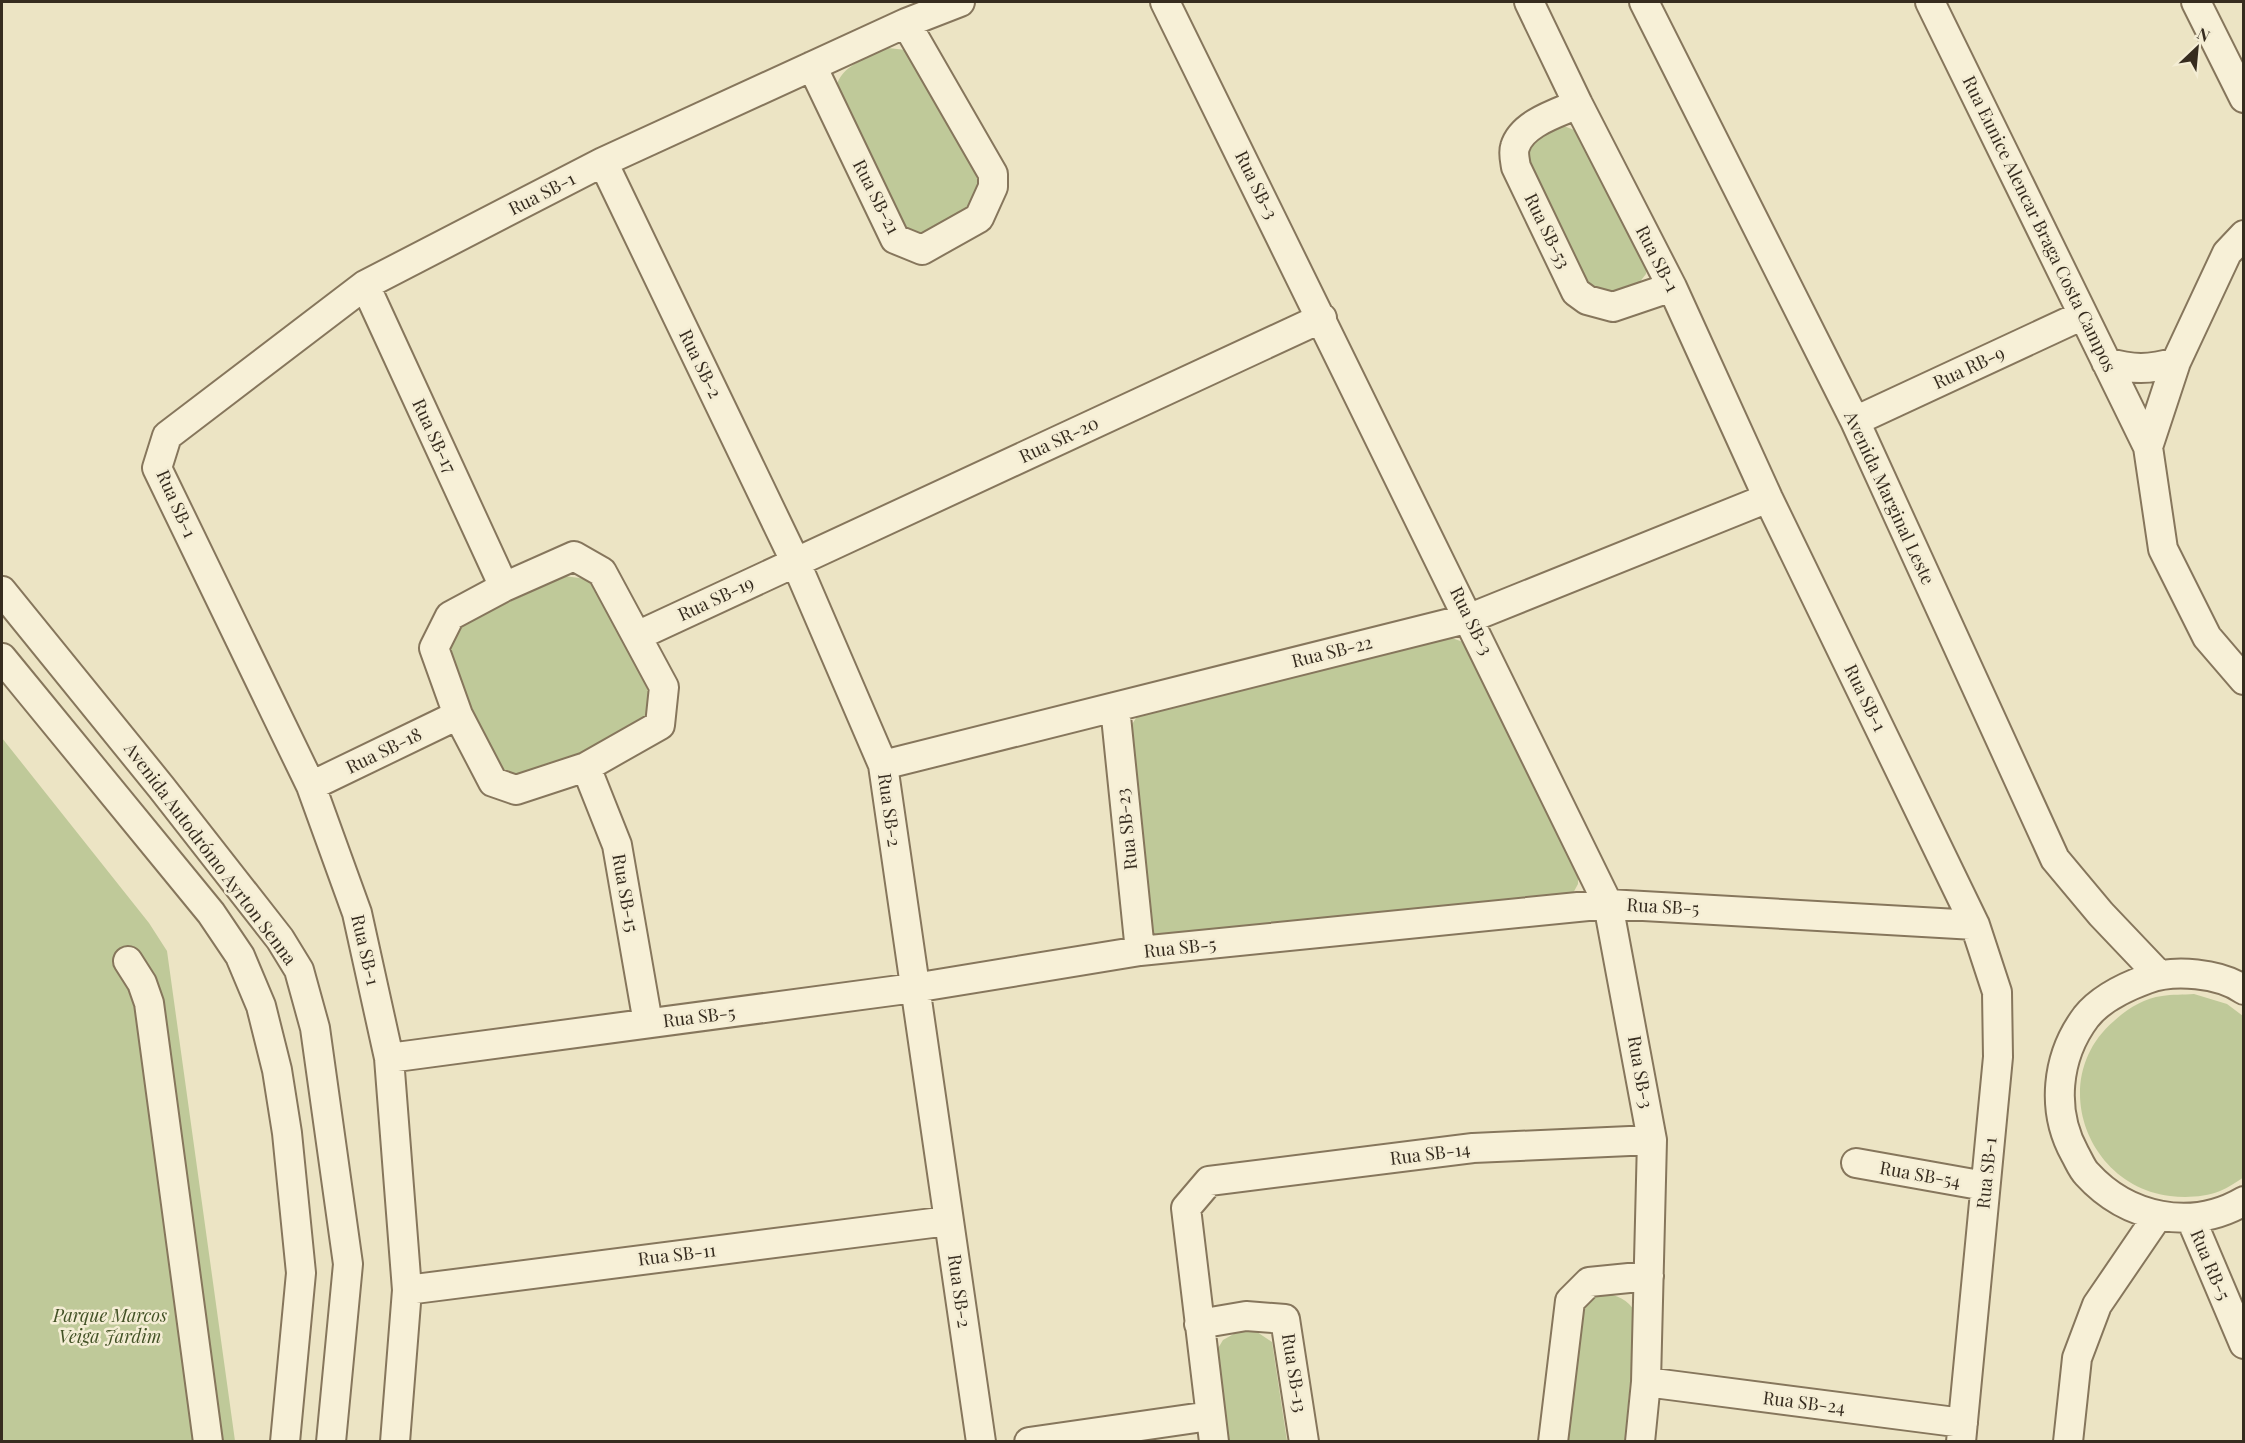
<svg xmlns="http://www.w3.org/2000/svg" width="2245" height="1443" font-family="'Playfair Display',serif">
  <rect width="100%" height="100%" fill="#ece4c4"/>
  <!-- green -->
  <path fill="#bfc999" d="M888 48 906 50 976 171 978 187 972 209 922 237 905 230 836 88C841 64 869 58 888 48Z
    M1561 125 1577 131 1647 267 1646 274 1639 283 1606 293 1583 285 1520 145Z
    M564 576 587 579 600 587 650 695 649 714 638 729 526 779 510 775 497 766 447 656 455 628Z
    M1449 637 1466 643 1578 871V884L1572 895 1156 938 1153 934 1129 729 1138 715Z
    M2 738 149 923 167 951 235 1441H2Z
    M2194 994 2227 1004 2243 1016 2244 1177C2236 1182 2228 1188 2220 1191 2205 1197 2186 1198 2170 1196 2086 1186 2047 1078 2114 1021 2127 1009 2144 998 2162 996 2172 994 2184 995 2194 994Z
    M1598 1294C1615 1293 1627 1298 1636 1313L1625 1441 1563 1442 1582 1305Z
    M1239 1331 1257 1332 1272 1342 1287 1441H1227L1214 1355 1223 1340Z"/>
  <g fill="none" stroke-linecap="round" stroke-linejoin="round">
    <defs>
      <path id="minor" d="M1165 2 1608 904 1652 1140 1646 1382 1640 1442
        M1529 2 1578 104 1672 287 1768 498 1975 925 1997 992 1998 1057 1961 1442
        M1644 2 1855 421 2055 859 2101 914 2159 975
        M1930 2 2148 447
        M2196 2 2244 98
        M812 66 895 239 922 250 979 218 993 187V174L906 23
        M1578 104C1558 113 1522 123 1515 147 1513 153 1515 161 1516 167L1576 292 1587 300 1613 307 1672 287
        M603 162 796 563 883 765 981 1442
        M2244 235 2227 253 2176 362 2148 447 2163 549 2207 637 2244 680
        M365 285 504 587
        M2106 362C2133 370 2149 370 2176 362
        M1855 421 2083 315
        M574 556 602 572 664 687 660 725 586 767 516 790 493 782 458 715 434 648 450 616 504 587Z
        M2 591 161 787 280 939 299 970 315 1028 348 1264 331 1442
        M637 636 1322 318
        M2 658 211 913 240 956 261 1006 277 1070 287 1133 301 1273 285 1442
        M1115 707 1140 951
        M883 765 1470 618 1768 498
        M586 767 617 845 648 1023
        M311 786 458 715
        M128 961 142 983 149 1003 208 1442
        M2244 990C2220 973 2174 969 2147 979 2125 987 2101 998 2086 1017 2056 1057 2051 1111 2075 1154 2079 1161 2082 1169 2087 1174 2127 1218 2191 1232 2244 1201
        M389 1058 914 988 1140 951 1608 904 1975 925
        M1856 1163 1985 1186
        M2191 1219 2244 1344
        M407 1290 948 1221
        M1199 1324 1246 1316 1285 1319 1304 1442
        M1646 1382 1963 1423
        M395 1442 407 1290 389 1058 357 913 311 786 157 468 167 436 365 285 603 162 906 23 960 2
        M1029 1442 1210 1416
        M1214 1442 1186 1208 1209 1181 1473 1148 1652 1140
        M1553 1442 1570 1301 1589 1282 1649 1276
        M2068 1442 2077 1358 2097 1305 2157 1217"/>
    </defs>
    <!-- minor casing -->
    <use href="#minor" stroke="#86765c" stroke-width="32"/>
    <!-- minor -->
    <use href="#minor" stroke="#f7f0d7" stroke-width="28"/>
  </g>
  <g text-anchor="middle" stroke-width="5" stroke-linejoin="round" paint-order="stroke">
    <!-- street labels -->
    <g font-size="18" fill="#362c1f" stroke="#f4edd4">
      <text transform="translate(1256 185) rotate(64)" y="6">Rua SB-3</text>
      <text transform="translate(542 194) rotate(-27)" y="6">Rua SB-1</text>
      <text transform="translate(876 197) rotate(63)" y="6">Rua SB-21</text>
      <text transform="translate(2039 224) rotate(64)" y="6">Rua Eunice Alencar Braga Costa Campos</text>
      <text transform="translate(1547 231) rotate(64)" y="6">Rua SB-53</text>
      <text transform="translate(1657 259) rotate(63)" y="6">Rua SB-1</text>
      <text transform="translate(700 364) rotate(64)" y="6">Rua SB-2</text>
      <text transform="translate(1969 368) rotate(-25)" y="6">Rua RB-9</text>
      <text transform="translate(434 436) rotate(65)" y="6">Rua SB-17</text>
      <text transform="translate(1059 440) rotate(-25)" y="6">Rua SR-20</text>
      <text transform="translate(1889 498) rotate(65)" y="6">Avenida Marginal Leste</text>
      <text transform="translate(176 504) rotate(66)" y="6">Rua SB-1</text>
      <text transform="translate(716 599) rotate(-25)" y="6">Rua SB-19</text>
      <text transform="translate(1471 621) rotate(64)" y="6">Rua SB-3</text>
      <text transform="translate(1332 652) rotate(-14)" y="6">Rua SB-22</text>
      <text transform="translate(1865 698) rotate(64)" y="6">Rua SB-1</text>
      <text transform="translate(384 751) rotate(-26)" y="6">Rua SB-18</text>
      <text transform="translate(889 810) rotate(82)" y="6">Rua SB-2</text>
      <text transform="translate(1127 829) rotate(-96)" y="6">Rua SB-23</text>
      <text transform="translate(210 854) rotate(53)" y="6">Avenida Autodrómo Ayrton Senna</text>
      <text transform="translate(625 893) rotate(80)" y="6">Rua SB-15</text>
      <text transform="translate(1663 907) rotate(3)" y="6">Rua SB-5</text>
      <text transform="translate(1180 948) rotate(-6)" y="6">Rua SB-5</text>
      <text transform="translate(365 950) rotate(77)" y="6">Rua SB-1</text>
      <text transform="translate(699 1017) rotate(-7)" y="6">Rua SB-5</text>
      <text transform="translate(1640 1072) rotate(80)" y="6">Rua SB-3</text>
      <text transform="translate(1430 1154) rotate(-7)" y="6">Rua SB-14</text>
      <text transform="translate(1987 1173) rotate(-84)" y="6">Rua SB-1</text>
      <text transform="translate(1920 1175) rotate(10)" y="6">Rua SB-54</text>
      <text transform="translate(677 1255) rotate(-7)" y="6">Rua SB-11</text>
      <text transform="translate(2210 1265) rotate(67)" y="6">Rua RB-5</text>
      <text transform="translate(959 1291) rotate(82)" y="6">Rua SB-2</text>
      <text transform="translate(1294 1373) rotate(81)" y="6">Rua SB-13</text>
      <text transform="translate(1804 1403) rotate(7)" y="6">Rua SB-24</text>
    </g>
    <!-- park labels -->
    <g font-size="18" font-style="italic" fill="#435226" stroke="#f4edd4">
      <text x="110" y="1322">Parque Marcos<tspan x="110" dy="21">Veiga Jardim</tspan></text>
    </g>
  </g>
  <!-- border -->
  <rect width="2245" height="1443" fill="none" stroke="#362c1f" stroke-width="6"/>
  <!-- north arrow -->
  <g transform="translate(2197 48) rotate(26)" stroke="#f4edd4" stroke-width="4.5" paint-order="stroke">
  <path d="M0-4.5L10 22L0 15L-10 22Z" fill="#362c1f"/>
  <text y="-9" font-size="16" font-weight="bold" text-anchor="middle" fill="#362c1f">N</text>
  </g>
</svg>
